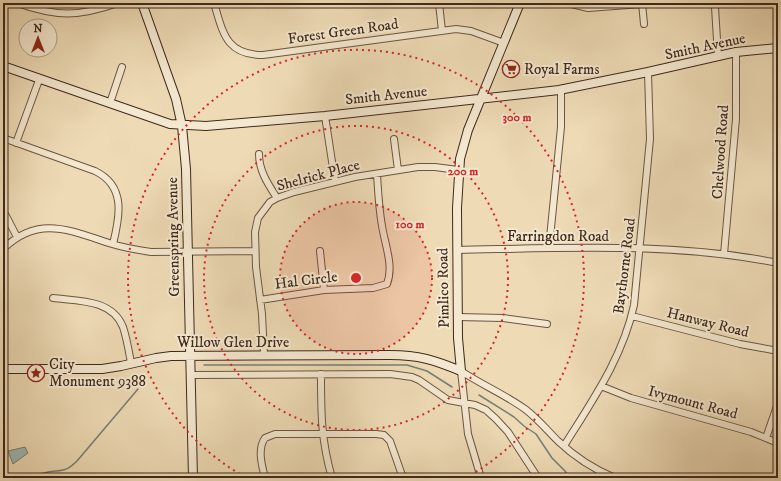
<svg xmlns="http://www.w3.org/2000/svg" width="781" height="481" font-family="'IM FELL DW Pica',serif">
  <rect width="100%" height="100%" fill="#eedbb6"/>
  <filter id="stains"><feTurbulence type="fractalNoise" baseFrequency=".005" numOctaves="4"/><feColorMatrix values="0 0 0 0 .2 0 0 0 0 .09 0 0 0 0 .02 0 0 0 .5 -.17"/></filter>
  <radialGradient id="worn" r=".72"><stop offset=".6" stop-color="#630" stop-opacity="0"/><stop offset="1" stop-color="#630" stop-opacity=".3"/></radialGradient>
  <!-- water -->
  <path fill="#9cb9b6" stroke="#777f78" d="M25 447 28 453 13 464 8 451Z"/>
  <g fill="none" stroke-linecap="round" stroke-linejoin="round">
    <!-- stream -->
    <path stroke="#777f78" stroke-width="1.5" d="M204 365H407L427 371 452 387
      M479 395 514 417 524 426 536 434 552 458 565 471 570 478
      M25 478C32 476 38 474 44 473 60 469 64 474 77 461L138 389"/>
    <defs>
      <path id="street" d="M17 3C57 17 78 17 118 3
        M214 3C223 33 226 55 263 55L456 29 471 31 504 43
        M439 3 442 31
        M567 3 588 8 642 4
        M642 3 644 24
        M715 7 718 56
        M110 103 122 67
        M325 116 335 181
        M3 138 95 171C126 186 120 216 113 244
        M394 139 398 170
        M16 143 39 80
        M259 154C259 171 268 184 277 198
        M5 214 17 237
        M549 248 561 127V90
        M3 249C39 214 71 231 112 244 125 248 137 250 151 252L255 251
        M457 250C564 248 673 242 778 263
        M320 251 324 290
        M724 254 736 119V52
        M53 298C78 301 112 299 123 327 127 339 129 352 131 363
        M260 300 324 290 373 288 387 284C394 266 385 245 382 226 379 209 378 191 377 174
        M632 316 740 344 778 351
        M458 317 503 318 547 324
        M264 355 262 314 256 267 255 232 258 218 270 202 277 198 294 192 355 177 418 167H435L458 170
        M461 371C482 385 504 394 525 409 537 418 547 430 558 441 575 457 593 469 615 478
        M461 371 468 434 481 478
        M321 374C321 413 321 440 332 478
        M190 375 390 374 412 377 419 380 448 400 475 405 486 410 496 419 508 432 538 478
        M601 386 631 398 751 432 778 443
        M766 438 778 403
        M564 446C592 401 623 357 634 305L650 139 648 72
        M265 478C262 466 257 449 265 438L275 434H376L384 435 390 441 403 478"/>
      <path id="secondary" d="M142 3 176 99 182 126 186 169 193 478
        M3 66 170 124 206 126 325 116 559 90 648 72 736 52 778 48
        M3 369H102L121 366 156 358 171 356 390 355C419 355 434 360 461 371L458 338 457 208 460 159 468 130 520 3"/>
    </defs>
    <!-- street casing -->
    <use href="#street" stroke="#6b5642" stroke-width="8"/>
    <!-- secondary casing -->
    <use href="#secondary" stroke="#3f291c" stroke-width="10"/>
    <!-- street -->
    <use href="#street" stroke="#f4e8d0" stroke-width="6"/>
    <!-- secondary -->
    <use href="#secondary" stroke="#f4e8d0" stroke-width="8"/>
  </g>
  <!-- distance rings -->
  <circle cx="356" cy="278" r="76" fill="#d62828" fill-opacity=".12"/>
  <g fill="none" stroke="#d62828" stroke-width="2" stroke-dasharray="2 4">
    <circle cx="356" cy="278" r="76"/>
    <circle cx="356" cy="278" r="152"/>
    <path d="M245 477A228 228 0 1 1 467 477"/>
  </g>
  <!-- icons -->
  <defs>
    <symbol id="supermarket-ring" viewBox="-11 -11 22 22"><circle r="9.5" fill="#f4e8d0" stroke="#8f2418" stroke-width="1.5"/><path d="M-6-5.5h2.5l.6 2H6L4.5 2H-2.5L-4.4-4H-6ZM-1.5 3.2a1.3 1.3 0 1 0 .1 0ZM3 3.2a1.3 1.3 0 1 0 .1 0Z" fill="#8f2418"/></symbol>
    <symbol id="sight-ring" viewBox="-11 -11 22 22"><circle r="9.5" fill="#f4e8d0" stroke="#8f2418" stroke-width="1.5"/><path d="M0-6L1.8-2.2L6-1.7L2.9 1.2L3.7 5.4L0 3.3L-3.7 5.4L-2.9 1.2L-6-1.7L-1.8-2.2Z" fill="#8f2418"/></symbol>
  </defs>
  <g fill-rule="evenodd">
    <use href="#supermarket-ring" x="501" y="59" width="20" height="20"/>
    <use href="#sight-ring" x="26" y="363" width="20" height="20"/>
  </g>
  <g text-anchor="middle" stroke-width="4" stroke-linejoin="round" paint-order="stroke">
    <!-- street labels -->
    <g font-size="15" fill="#3f291c" stroke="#f4e8d0">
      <text transform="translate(343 31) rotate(-8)" y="5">Forest Green Road</text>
      <text transform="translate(705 46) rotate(-12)" y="5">Smith Avenue</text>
      <text transform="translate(386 95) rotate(-6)" y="5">Smith Avenue</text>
      <text transform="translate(720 152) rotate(-86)" y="5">Chelwood Road</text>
      <text transform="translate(318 175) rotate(-15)" y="5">Shelrick Place</text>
      <text x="558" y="241">Farringdon Road</text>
      <text transform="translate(173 237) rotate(-91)" y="5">Greenspring Avenue</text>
      <text transform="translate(624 266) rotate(-83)" y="5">Baythorne Road</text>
      <text transform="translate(306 280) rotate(-7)" y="5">Hal Circle</text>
      <text transform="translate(443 288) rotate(-91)" y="5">Pimlico Road</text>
      <text transform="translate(708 322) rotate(14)" y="5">Hanway Road</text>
      <text x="233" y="347">Willow Glen Drive</text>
      <text transform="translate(693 402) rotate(15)" y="5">Ivymount Road</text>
    </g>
    <!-- poi labels -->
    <g font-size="15" fill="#3f291c" stroke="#f4e8d0" text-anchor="start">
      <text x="524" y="74">Royal Farms</text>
      <text x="49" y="369">City<tspan x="49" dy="17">Monument 9388</tspan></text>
    </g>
  </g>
  <circle cx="356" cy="278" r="6" fill="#d62828" stroke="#f4e8d0" stroke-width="2"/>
  <g font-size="12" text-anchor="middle" font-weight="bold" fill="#d62828" stroke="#f4e8d0" stroke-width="4" stroke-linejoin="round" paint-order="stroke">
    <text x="517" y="121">300 m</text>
    <text x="463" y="175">200 m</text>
    <text x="410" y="228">100 m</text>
  </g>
  <!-- margin -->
  <rect width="781" height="481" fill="none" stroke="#eedbb6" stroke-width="16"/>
  <rect x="4" y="4" width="773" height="473" fill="none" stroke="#3f291c" stroke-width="2"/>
  <rect x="8" y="8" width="765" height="465" fill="none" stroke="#3f291c"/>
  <!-- north arrow -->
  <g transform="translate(38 38)"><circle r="19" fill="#f4e8d0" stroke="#ac9c88"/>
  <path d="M0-3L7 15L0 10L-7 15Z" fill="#8f2418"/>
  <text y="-6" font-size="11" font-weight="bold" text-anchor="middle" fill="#3f291c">N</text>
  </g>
  <rect width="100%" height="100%" filter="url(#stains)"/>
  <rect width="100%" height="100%" fill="url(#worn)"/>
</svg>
